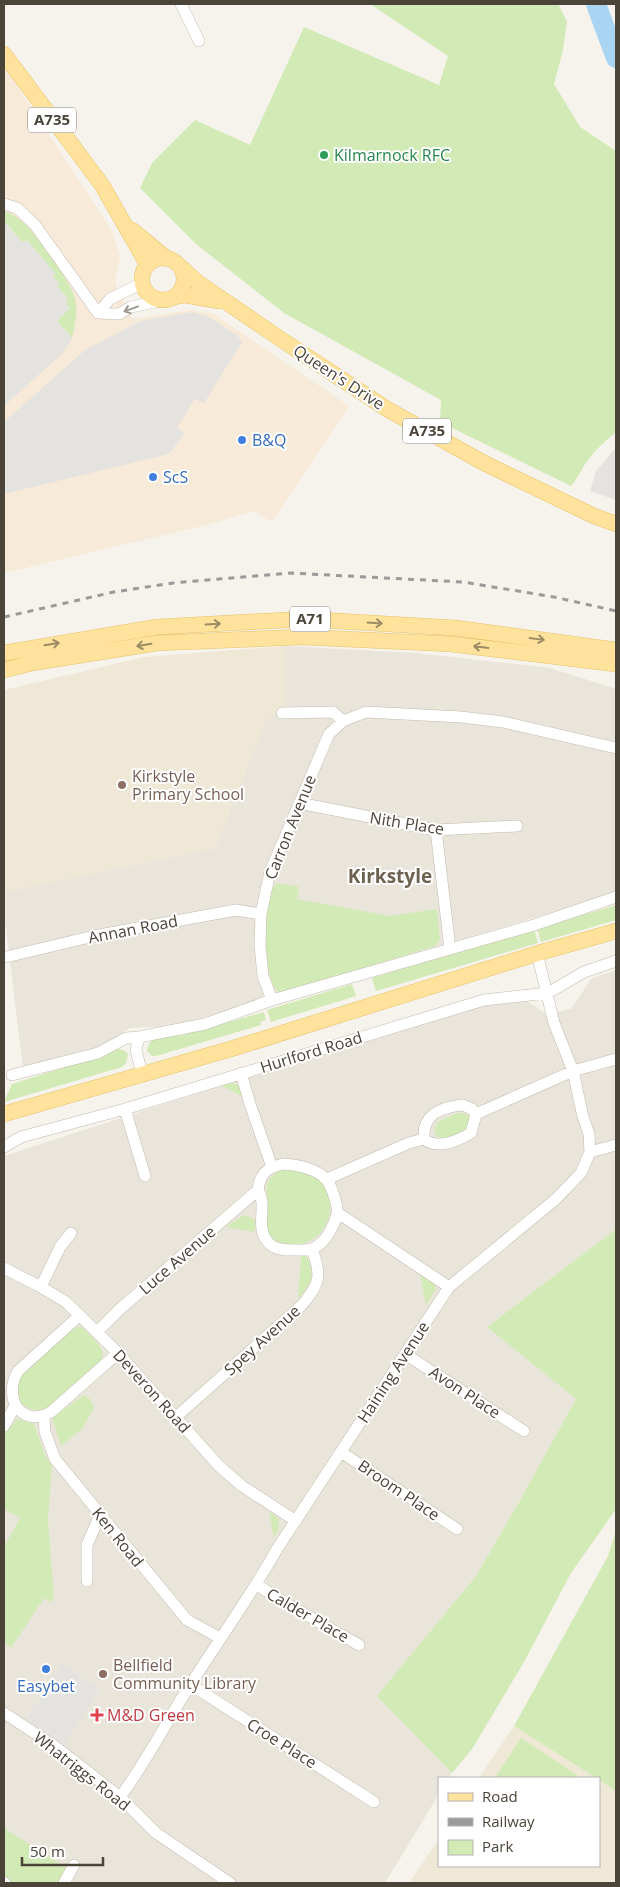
<svg xmlns="http://www.w3.org/2000/svg" width="620" height="1887" font-family="'Open Sans',sans-serif">
  <rect width="100%" height="100%" fill="#f6f3ec"/>
  <!-- residential -->
  <path fill="#eae5da" d="M285 646 415 653 550 668 616 689V893L175 1026 129 1028 104 1047 23 1069 4 911V892L215 848 265 722 285 705Z
    M616 970V1229L487 1327 576 1399 519 1502 476 1576 378 1696 452 1773 448 1778H439V1794L385 1883H4V1156L183 1098 487 1005 524 999 546 1014 571 1009 591 979Z"/>
  <!-- commercial -->
  <path fill="#f7ead8" d="M4 66 112 231 120 257 115 283 132 319 191 310 212 313 349 406 272 522 254 511 202 526 4 573Z"/>
  <!-- education -->
  <path fill="#efe8d6" d="M285 646V705L265 722 215 848 4 892V690L144 657Z
    M514 1726 596 1778H479Z
    M599 1780 616 1791V1883H409L439 1839V1866H599Z"/>
  <!-- green -->
  <path fill="#d2eab5" d="M370 4H558L567 21 563 50 554 84 580 127 616 151V432C606 440 596 449 588 460 582 468 578 478 571 486L440 422 441 400 284 313 196 244 140 188 152 163 195 120 250 145 304 27 439 85 448 56Z
    M4 211C12 214 20 219 26 225 40 240 68 278 74 296 79 310 75 324 72 338L57 321 68 299 57 286 53 275 55 274 27 240 23 243 7 224 4 226Z
    M279 883 299 887 297 899 390 916 437 909 440 940 435 946 285 992 277 991C261 970 264 923 270 899 272 893 272 885 279 883Z
    M616 905V920L541 942 537 929Z
    M534 929 538 943 376 991 372 978Z
    M352 984 356 996 271 1022 267 1010Z
    M264 1012 266 1020 260 1022 261 1025 156 1056H152L147 1051C149 1034 167 1036 180 1036Z
    M115 1048 125 1051 128 1054 126 1063 122 1067 4 1102 12 1084 103 1055Z
    M230 1083 238 1084 243 1097 221 1085Z
    M457 1113C464 1113 468 1113 471 1119L467 1131 446 1139 438 1137 434 1132 437 1122Z
    M297 1169C304 1172 312 1174 318 1178 335 1191 333 1219 320 1233 305 1249 273 1252 266 1228 263 1220 266 1207 266 1198 267 1190 266 1181 272 1176 279 1169 288 1169 297 1169Z
    M244 1215 252 1218 255 1221V1232L226 1227Z
    M616 1229V1509L571 1573 524 1662 472 1749 452 1773 377 1696 476 1576 519 1502 576 1399 487 1327Z
    M301 1256H306C316 1271 312 1287 298 1298Z
    M420 1274 434 1282 436 1289 426 1305Z
    M77 1327H82C90 1336 108 1348 101 1360L49 1407C35 1413 26 1409 16 1398L20 1377 72 1329Z
    M84 1395 91 1400 94 1408 82 1429 61 1446 52 1418Z
    M17 1419 34 1424 45 1455 52 1465 48 1519 54 1598 51 1602 44 1598 11 1648 4 1643V1547L20 1518 4 1509V1434Z
    M269 1512 278 1518C280 1526 278 1531 274 1538Z
    M616 1530V1791L599 1780V1778H596L514 1726 608 1556Z
    M521 1738 577 1775 574 1778H495Z
    M4 1828 70 1870 62 1883H7L4 1881Z"/>
  <!-- parking -->
  <path fill="#e5e3e0" d="M6 224 23 243 27 240 55 273 53 276 60 284 57 286 68 299 65 302 70 308 57 321 72 338 64 352 4 406V226Z
    M192 312 207 316 237 335 242 342 204 403 195 399 177 427 184 434 169 454 4 494V422L85 350 141 321Z
    M616 447V500L590 491 596 471Z
    M62 1664 100 1689 64 1744 26 1719Z"/>
  <g fill="none" stroke-linecap="round" stroke-linejoin="round">
    <!-- river -->
    <path stroke="#a9d4f2" stroke-width="20" d="M596 4 616 58"/>
    <defs>
      <path id="minor" d="M181 4 199 41
        M4 204 17 208 35 225 98 313
        M98 313 119 314 131 307 164 300
        M98 313 110 299 142 283
        M282 713 333 712 343 721
        M299 803 436 830 517 826
        M436 830 450 949
        M6 957 94 936 236 910 261 914
        M272 1000 263 976 260 945 261 914 270 872 329 734 343 721 366 712 461 717 503 722 616 748
        M241 1073 250 1104 272 1167
        M142 1074 136 1050 139 1037 205 1024 272 1000 534 925 616 897
        M12 1075 98 1053 126 1038 139 1037
        M125 1109 145 1176
        M424 1139C422 1114 441 1107 463 1105L472 1109 476 1114
        M4 1147 21 1137 125 1109 484 1000 548 993 584 972 616 961
        M590 1152 616 1145
        M283 1164C298 1165 315 1168 326 1179 331 1184 339 1208 337 1214 334 1226 326 1242 314 1248 308 1251 298 1250 291 1250 283 1250 272 1248 267 1241 255 1226 268 1206 258 1190 260 1173 267 1168 283 1164Z
        M327 1179 409 1143 424 1139C438 1150 457 1141 471 1133L476 1114 573 1071 616 1059
        M338 1213 449 1287
        M4 1268 41 1287 66 1302 118 1353 219 1466 242 1486 296 1521
        M41 1287 60 1247 71 1233
        M79 1316 18 1371C2 1398 22 1429 51 1412L118 1353
        M98 1331 120 1309 258 1190
        M405 1354 524 1431
        M44 1416 45 1432 55 1459 187 1620 220 1638
        M176 1417 302 1305C320 1284 322 1276 312 1249
        M4 1426 15 1406
        M341 1452 457 1529
        M87 1581V1545L100 1515
        M257 1585 289 1605 359 1645
        M191 1685 374 1802
        M4 1713 56 1747 120 1797 156 1833 230 1883
        M120 1797C145 1764 163 1728 185 1693 215 1645 249 1599 277 1549L449 1287 556 1199 581 1173 590 1152 589 1134 583 1117 573 1071 554 1023 537 953
        M4 1883H5
        M64 1883 74 1865"/>
      <path id="major" d="M4 54 102 185 147 264
        M132 230 165 257
        M142 279a21 21 0 1 1 42 0a21 21 0 1 1-42 0Z
        M182 268 197 282 279 338 387 409 484 463 594 516 616 524
        M175 297 185 295 219 301
        M4 653 157 627 304 619 456 628 616 650
        M4 670 32 663 157 643 301 637 451 644 616 664
        M4 1114 234 1048 542 952 616 931"/>
    </defs>
    <!-- minor casing -->
    <use href="#minor" stroke="#c2bbae" stroke-width="12"/>
    <!-- major casing -->
    <use href="#major" stroke="#e6c16a" stroke-width="16"/>
    <!-- minor -->
    <use href="#minor" stroke="#fff" stroke-width="11"/>
    <!-- major -->
    <use href="#major" stroke="#ffe39c" stroke-width="15"/>
    <!-- rail -->
    <path stroke="#9a9a9a" stroke-width="3" stroke-dasharray="6 6" stroke-linecap="butt" d="M4 617 114 592 173 583 290 573 463 582 554 597 616 611"/>
  </g>
  <!-- one-way arrows -->
  <defs><path id="oneway-shaft" d="M-6 0H5M1.5-3L5.5 0L1.5 3" fill="none" stroke-width="1.6" stroke-linecap="round" stroke-linejoin="round" transform="scale(1.25)"/></defs>
  <use stroke="#9c9892" href="#oneway-shaft" transform="translate(131 309) rotate(160)"/>
  <g stroke="#9c8c66">
    <use href="#oneway-shaft" transform="translate(375 623) rotate(4)"/>
    <use href="#oneway-shaft" transform="translate(213 624) rotate(-3)"/>
    <use href="#oneway-shaft" transform="translate(537 639) rotate(8)"/>
    <use href="#oneway-shaft" transform="translate(52 644) rotate(-9)"/>
    <use href="#oneway-shaft" transform="translate(144 645) rotate(171)"/>
    <use href="#oneway-shaft" transform="translate(481 647) rotate(-173)"/>
  </g>
  <!-- markers -->
  <circle fill="#2e9e5b" stroke="#fff" stroke-width="2" cx="324" cy="155" r="5"/>
  <g fill="#3f7fe0" stroke="#fff" stroke-width="2">
    <circle cx="242" cy="440" r="5"/>
    <circle cx="153" cy="477" r="5"/>
    <circle cx="46" cy="1669" r="5"/>
  </g>
  <g fill="#8d6e63" stroke="#fff" stroke-width="2">
    <circle cx="122" cy="785" r="5"/>
    <circle cx="103" cy="1674" r="5"/>
  </g>
  <path fill="#e0444e" stroke="#fff" stroke-width="2" d="M94.5 1707.5h5v5h5v5h-5v5h-5v-5h-5v-5h5z"/>
  <g text-anchor="middle" stroke-width="4" stroke-linejoin="round" paint-order="stroke">
    <!-- shield labels -->
    <g fill="#fff" stroke="#817c74" stroke-width="1">
      <rect x="28" y="107.5" width="48" height="25" rx="4"/>
      <rect x="403" y="418.5" width="48" height="25" rx="4"/>
      <rect x="290" y="606.5" width="40" height="25" rx="4"/>
    </g>
    <g font-size="15" font-weight="bold" fill="#4b4439">
      <text x="52" y="125">A735</text>
      <text x="427" y="436">A735</text>
      <text x="310" y="624">A71</text>
    </g>
    <!-- leisure labels -->
    <g font-size="16" fill="#27864d" stroke="#fff" text-anchor="start">
      <text x="334" y="161">Kilmarnock RFC</text>
    </g>
    <!-- street labels -->
    <g font-size="16" fill="#4b4439" stroke="#fff">
      <text transform="translate(339 377) rotate(33)" y="6">Queen's Drive</text>
      <text transform="translate(407 823) rotate(9)" y="6">Nith Place</text>
      <text transform="translate(290 827) rotate(-68)" y="6">Carron Avenue</text>
      <text transform="translate(133 929) rotate(-11)" y="6">Annan Road</text>
      <text transform="translate(311 1052) rotate(-17)" y="6">Hurlford Road</text>
      <text transform="translate(177 1260) rotate(-41)" y="6">Luce Avenue</text>
      <text transform="translate(262 1340) rotate(-42)" y="6">Spey Avenue</text>
      <text transform="translate(393 1372) rotate(-57)" y="6">Haining Avenue</text>
      <text transform="translate(152 1391) rotate(48)" y="6">Deveron Road</text>
      <text transform="translate(465 1392) rotate(33)" y="6">Avon Place</text>
      <text transform="translate(399 1490) rotate(34)" y="6">Broom Place</text>
      <text transform="translate(118 1537) rotate(51)" y="6">Ken Road</text>
      <text transform="translate(308 1615) rotate(30)" y="6">Calder Place</text>
      <text transform="translate(282 1743) rotate(32)" y="6">Croe Place</text>
      <text transform="translate(82 1771) rotate(38)" y="6">Whatriggs Road</text>
    </g>
    <!-- shop labels -->
    <g font-size="16" fill="#366cbe" stroke="#fff" text-anchor="start">
      <text x="252" y="446">B&amp;Q</text>
      <text x="163" y="483">ScS</text>
      <text x="46" y="1692" text-anchor="middle">Easybet</text>
    </g>
    <!-- education labels -->
    <g font-size="16" fill="#785e54" stroke="#fff" text-anchor="start">
      <text x="132" y="782">Kirkstyle<tspan x="132" dy="18">Primary School</tspan></text>
      <text x="113" y="1671">Bellfield<tspan x="113" dy="18">Community Library</tspan></text>
    </g>
    <!-- health labels -->
    <g font-size="16" fill="#be3a42" stroke="#fff" text-anchor="start">
      <text x="107" y="1721">M&amp;D Green</text>
    </g>
    <!-- quarter labels -->
    <g font-size="19" font-weight="bold" fill="#6e6250" stroke="#fff">
      <text x="390" y="883">Kirkstyle</text>
    </g>
  </g>
  <!-- border -->
  <rect width="620" height="1887" fill="none" stroke="#4b4439" stroke-width="10"/>
  <!-- legend -->
  <rect x="438" y="1777" width="162" height="90" fill="#ffffff" stroke="#b7b4b0"/>
  <rect x="448" y="1793" width="25" height="8" fill="#ffe39c" stroke="#b7b4b0"/>
  <text x="482" y="1802" font-size="15" fill="#4b4439">Road</text>
  <rect x="448" y="1818" width="25" height="8" fill="#9a9a9a" stroke="#b7b4b0"/>
  <text x="482" y="1827" font-size="15" fill="#4b4439">Railway</text>
  <rect x="448" y="1840" width="25" height="15" fill="#d2eab5" stroke="#b7b4b0"/>
  <text x="482" y="1852" font-size="15" fill="#4b4439">Park</text>
  <!-- scale -->
  <path d="M22 1857v8h81v-8" fill="none" stroke="#4b4439" stroke-width="2.5"/>
  <text x="30" y="1857" font-size="15" fill="#4b4439" stroke="#ffffff" stroke-width="4" paint-order="stroke">50 m</text>
</svg>
